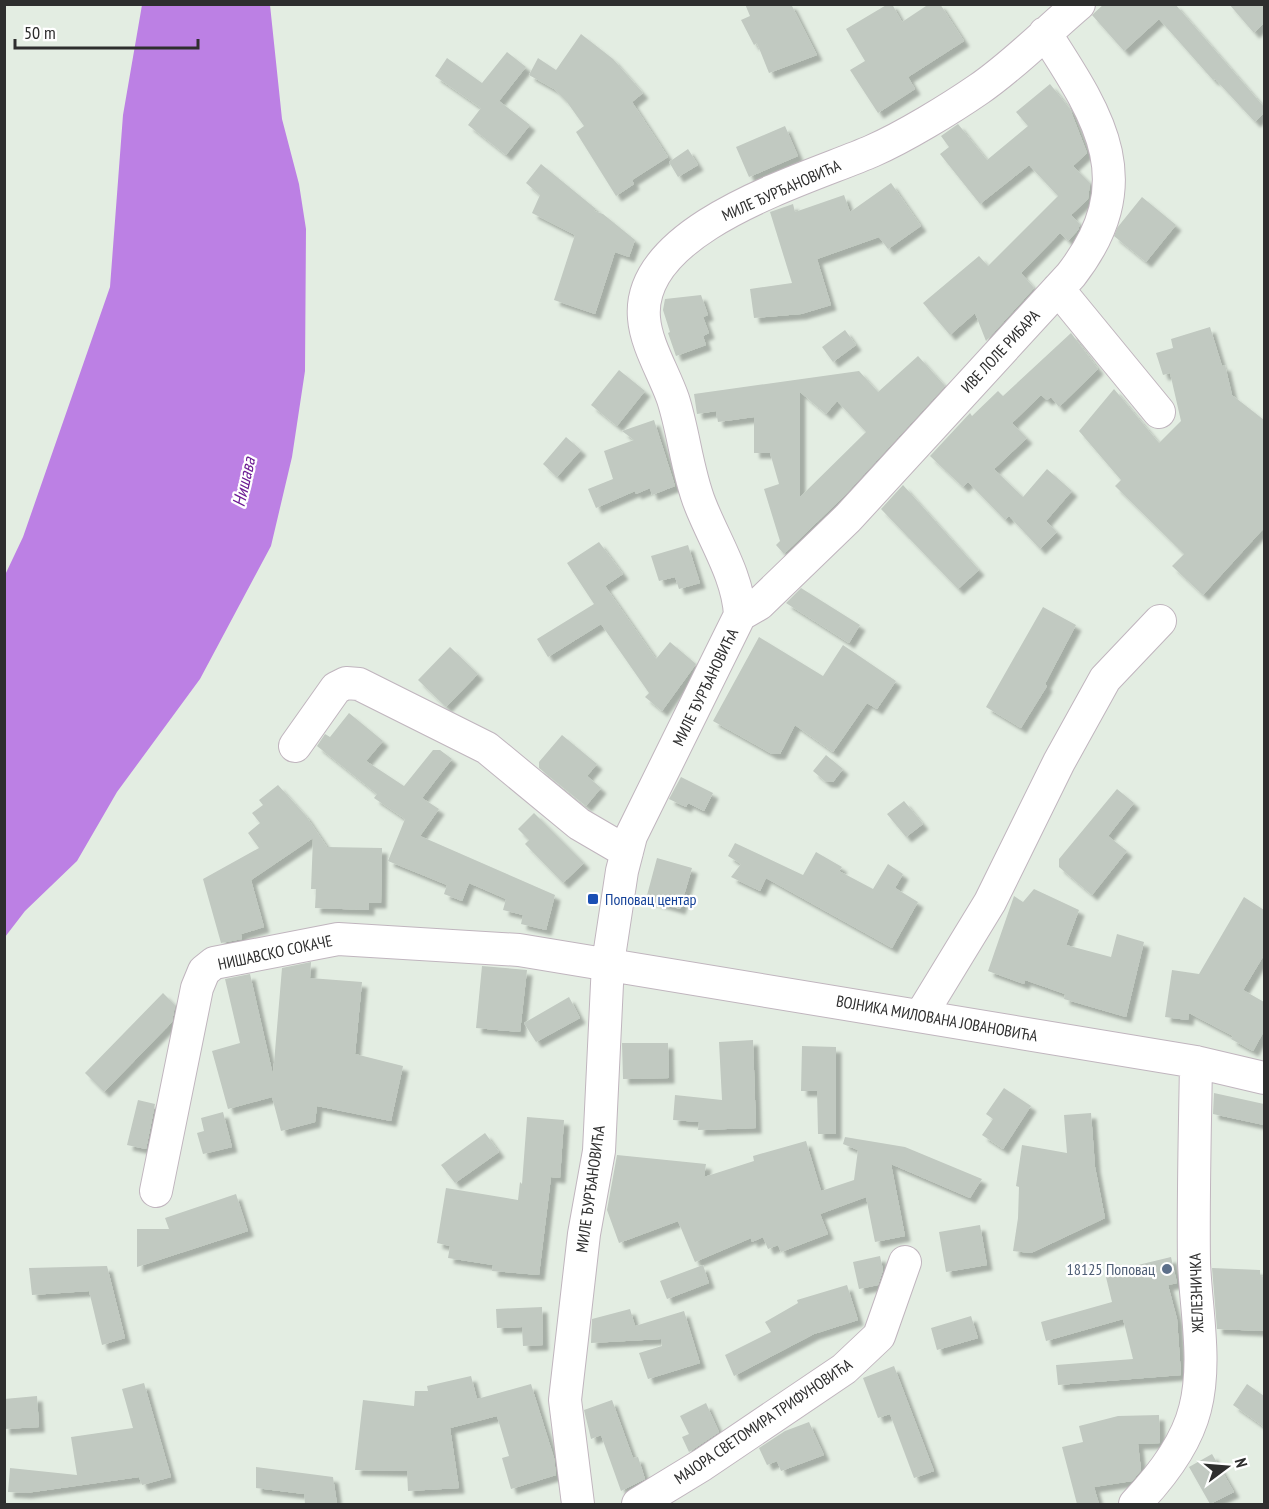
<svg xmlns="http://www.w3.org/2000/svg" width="1269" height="1509" font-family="'PT Sans Narrow',sans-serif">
  <defs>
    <filter id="shadow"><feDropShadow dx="5.5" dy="5.5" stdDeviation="1.5" flood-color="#0004"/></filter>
  </defs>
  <rect width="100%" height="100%" fill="#e3ede2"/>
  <!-- water -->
  <path fill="#bc80e4" d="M142 5H270L282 119 299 184 306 229 305 371 292 457 271 546 200 679 117 792 77 861 25 911 5 937V575L23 537 110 287 123 115Z"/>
  <!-- building -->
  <path fill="#c1c9c1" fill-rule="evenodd" filter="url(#shadow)" d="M745 4H791L817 55 769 73 757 43 754 45 741 20 750 16Z
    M888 4H892L902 22 929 4H940L964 41 908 77 915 89 878 113 850 70 865 61 846 29Z
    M1104 4H1175L1264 107V113L1255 122 1215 79 1213 80 1159 19 1124 51 1092 15Z
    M1229 4H1264V23L1254 33Z
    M581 34 613 59 643 93 632 102 668 157 632 180 634 184 616 196 576 132 584 126 567 102 554 89 529 75 538 58 556 70Z
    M507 52 526 67 499 101 530 125 506 155 468 125 481 108 435 76 447 58 482 83Z
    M1050 84 1070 109 1087 153 1073 166 1090 183 1088 199 1071 215 1080 224 1078 230 1068 241 1060 233 1021 273 1034 288 986 341 975 313 950 335 923 303 979 256 988 266 1058 196 1029 165 980 204 940 154 949 147 941 136 958 124 987 160 1028 126 1016 112Z
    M785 126 798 156 749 177 736 147Z
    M688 149 698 165 678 177 669 162Z
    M541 164 596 209 594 211 603 214 635 240 629 257 615 252 595 314 554 300 575 235 532 213 540 195 526 183Z
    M891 183 921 226 888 249 879 237 817 259 831 305 801 314 754 318 750 289 792 283 770 212 793 204 795 212 844 195 850 212Z
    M1142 197 1176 225 1146 262 1114 236 1117 228Z
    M701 295 708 315 703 317 709 333 703 336 706 345 676 356 668 333 670 332 663 310 665 299Z
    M1210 327 1222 366 1225 365 1232 395 1264 420V528L1203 595 1172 566 1184 554 1115 486 1121 480 1079 431 1114 389 1159 443 1181 421 1170 373 1163 375 1156 353 1173 348 1171 339Z
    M845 330 856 345 833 362 822 347Z
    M1071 333 1098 369 1059 407 1051 397 1047 400 1041 395 1012 423 1027 438 994 469 1023 497 1047 469 1072 491 1046 521 1057 532 1040 549 1009 516 1005 520 968 482 963 487 930 456 970 413 972 416 998 391 1003 396Z
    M918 356 945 386 843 497 784 554 776 545 780 541 764 489 779 484 770 453H754V417L718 422 716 411 697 414 694 394 859 371 878 392ZM800 392 826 414 837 401 866 432 800 497Z
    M619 370 645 391 617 426 591 405Z
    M654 420 675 486 652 495 650 488 636 494 635 491 596 508 588 489 613 479 604 451 634 440 622 431Z
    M566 437 581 450 557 477 543 464Z
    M903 485 979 570 958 589 881 509Z
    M599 542 623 574 605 586 656 659 670 642 696 664 662 711 645 697 649 693 601 624 548 657 537 639 594 604 567 563Z
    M688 545 700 583 679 589 675 577 659 581 651 556Z
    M801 588 860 625 849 643 786 603Z
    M1043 607 1076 625 1045 684 1047 686 1021 728 986 707Z
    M759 637 823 676 843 645 896 681 877 709 867 703 833 752 795 725 780 754H772L713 721Z
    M450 647 478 674 446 707 418 680Z
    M349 713 383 741 366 761 404 786 433 750H440L452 759 422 798 439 809 420 836 555 895 546 930 521 924 523 915 503 910 506 899 469 883 462 901 444 894 447 885 388 861 405 819 374 798 377 794 317 746 325 734 330 737Z
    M562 735 597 764 587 776 601 788 586 806 539 768V762Z
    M826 755 843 769 833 782H826L813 771Z
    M681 777 713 793 704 811 688 803 686 807 669 799Z
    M278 785 306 816 327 847 382 848 381 903H369V910L315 908 316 889H311L313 838 251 880 264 927 241 934 242 939 221 943 203 879 259 848 248 833 260 823 252 813 263 805 259 800Z
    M1117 789 1134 803 1108 836 1127 851 1092 895 1059 867V859Z
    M904 801 923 824 906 837 887 814Z
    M534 813 584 863 563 883 525 844 529 840 518 829Z
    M735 843 803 875 816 852 842 867 839 871 873 889 888 864 903 874 895 888 918 902 892 948 766 878 760 891 731 877 741 864 728 856Z
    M657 858 692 868 680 909 646 899Z
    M1034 889 1079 910 1066 945 1111 957 1117 934 1144 942 1126 1017 1064 999 1065 994 1025 980 1024 984 988 971 1014 896 1023 902Z
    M1244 897 1264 910V955L1243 990 1264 1002V1031L1253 1051 1231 1039 1233 1036 1189 1013 1188 1020 1165 1017 1172 970 1199 974Z
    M311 962 310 978 362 982 355 1054 403 1066 391 1121 317 1106 315 1122 281 1131 272 1097 228 1109 212 1051 240 1043 225 979 250 974 273 1075 282 968Z
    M482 966 527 970 520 1032 476 1028Z
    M163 993 175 1005 172 1022 104 1092 85 1073Z
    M569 997 580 1018 536 1042 524 1023Z
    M753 1040 756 1128 698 1130 699 1122 673 1120 675 1095 722 1100 719 1042Z
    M622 1043H668L669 1078 623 1079Z
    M802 1046 836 1047V1134H818L817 1091H801Z
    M1004 1088 1031 1106 1003 1149 982 1135 993 1119 986 1114Z
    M1214 1093 1264 1104V1125L1213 1114Z
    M138 1100 155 1104 146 1149 127 1145Z
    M223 1112 232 1147 203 1154 197 1133 204 1131 201 1118Z
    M1091 1113 1095 1167 1105 1218 1031 1253 1013 1251 1018 1218 1019 1187 1016 1186 1022 1145 1067 1153 1064 1115Z
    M527 1117 564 1120 560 1178 551 1177 539 1275 492 1271 493 1265 448 1258 450 1246 437 1243 446 1188 518 1200 520 1182 522 1184Z
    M485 1133 499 1152 455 1183 441 1165Z
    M845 1137 905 1147 982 1179 970 1198 891 1164 905 1236 875 1242 866 1197 820 1214 828 1234 781 1252 778 1245 768 1249 763 1237 752 1242 751 1238 695 1262 678 1221 619 1243 607 1210 617 1155 706 1164 704 1177 754 1161 753 1156 806 1141 821 1191 854 1180 858 1150 843 1144Z
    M236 1194 248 1231 137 1267V1229H169L165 1218Z
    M980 1225 987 1265 946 1272 939 1232Z
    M880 1256 883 1270 878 1285 859 1289 853 1262Z
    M1171 1257 1177 1283 1168 1285 1177 1319 1181 1375 1058 1385 1056 1365 1133 1359 1123 1319 1046 1341 1041 1322 1112 1302 1105 1273Z
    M703 1265 709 1283 667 1299 660 1281Z
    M107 1266 125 1338 102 1345 89 1291 32 1295 29 1268Z
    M1212 1268 1260 1270V1276L1264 1277V1331L1217 1329Z
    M847 1285 858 1320 814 1334 734 1376 725 1355 771 1332 765 1322 798 1303 797 1300Z
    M542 1307 543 1345 523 1346 522 1327 497 1328 496 1309Z
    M630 1309 635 1326 684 1311 700 1363 648 1379 639 1353 662 1346 661 1339 591 1343 592 1319Z
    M971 1316 978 1338 937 1350 931 1328Z
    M894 1366 934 1471 914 1478 890 1414 878 1418 863 1378Z
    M471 1376 477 1399 531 1384 554 1458 556 1475 511 1489 502 1458 509 1456 497 1416 450 1428 459 1488 408 1491 407 1471 355 1470 363 1400 414 1406 415 1391H428L427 1386Z
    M144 1383 171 1477 142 1485 139 1477 26 1493 8 1492 10 1468 77 1475 71 1437 133 1428 122 1389Z
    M1247 1384 1264 1396V1427L1233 1405Z
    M37 1396 39 1427 4 1429V1399Z
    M612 1400 633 1458 638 1457 645 1479 621 1491 601 1435 591 1439 584 1410Z
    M706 1403 719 1432 689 1452 682 1437 689 1434 680 1416Z
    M1159 1415 1160 1443 1138 1444 1141 1470 1132 1481 1094 1487 1099 1504H1077L1062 1447 1083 1442 1079 1426 1118 1416Z
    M809 1422 824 1455 781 1471 777 1461 767 1465 759 1448 785 1431Z
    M1212 1454 1234 1492 1210 1504 1189 1467Z
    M256 1467 333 1477 337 1504H305L304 1494 256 1488Z"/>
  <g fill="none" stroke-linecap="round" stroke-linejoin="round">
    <defs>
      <path id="minor" d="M1058 289 1159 412
        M740 615 759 604 848 518 1071 275C1143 182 1100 118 1045 33
        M295 746 336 688 346 683 359 684 487 748 579 824 627 852
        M921 1015 990 902 1059 762 1105 679 1160 621
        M156 1191 197 988 204 971 214 963 338 939 519 950 1196 1062 1264 1078
        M578 1504 565 1400 584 1234 599 1151 608 963 622 871 631 836 740 615C738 576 714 540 700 504 687 471 684 433 673 399 664 373 646 345 644 318 636 227 808 179 872 151 904 137 950 109 979 89 1014 65 1046 32 1079 4
        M638 1504 702 1465 844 1369 879 1336 905 1262
        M1135 1504C1160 1478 1186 1445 1195 1409 1207 1363 1196 1310 1194 1263 1193 1196 1195 1129 1196 1062"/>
    </defs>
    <!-- minor casing -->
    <use href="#minor" stroke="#c0b5be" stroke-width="34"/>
    <!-- minor -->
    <use href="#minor" stroke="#fff" stroke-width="32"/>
  </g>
  <!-- markers -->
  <rect fill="#1a4fb4" stroke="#fff" stroke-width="2" x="587" y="893" width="12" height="12" rx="3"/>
  <circle fill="#5c6f8a" stroke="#fff" stroke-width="2" cx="1167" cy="1269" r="6"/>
  <g text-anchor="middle" stroke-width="4.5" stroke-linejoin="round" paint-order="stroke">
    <!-- street labels -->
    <g font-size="16" fill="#2e2e2e" stroke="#fff">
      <text transform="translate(781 190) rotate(-24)" y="6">МИЛЕ ЂУРЂАНОВИЋА</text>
      <text transform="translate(1000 351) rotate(-47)" y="6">ИВЕ ЛОЛЕ РИБАРА</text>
      <text transform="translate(705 687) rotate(-64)" y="6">МИЛЕ ЂУРЂАНОВИЋА</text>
      <text transform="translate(275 952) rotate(-12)" y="6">НИШАВСКО СОКАЧЕ</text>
      <text transform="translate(937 1018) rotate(10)" y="6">ВОЈНИКА МИЛОВАНА ЈОВАНОВИЋА</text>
      <text transform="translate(590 1189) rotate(-82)" y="6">МИЛЕ ЂУРЂАНОВИЋА</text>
      <text transform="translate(1196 1293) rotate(-92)" y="6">ЖЕЛЕЗНИЧКА</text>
      <text transform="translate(763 1421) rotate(-34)" y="6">МАЈОРА СВЕТОМИРА ТРИФУНОВИЋА</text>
    </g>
    <!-- transit labels -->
    <g font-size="16" fill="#164399" stroke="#fff" text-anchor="start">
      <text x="605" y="905">Поповац центар</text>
    </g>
    <!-- service labels -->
    <g font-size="16" fill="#4e5e75" stroke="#fff" text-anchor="end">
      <text x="1155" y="1275">18125 Поповац</text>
    </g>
    <!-- water labels -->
    <g font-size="18" font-style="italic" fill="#6d1c94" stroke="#fff">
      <text transform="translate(244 482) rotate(-77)" y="6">Нишава</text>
    </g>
  </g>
  <!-- border -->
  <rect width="1269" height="1509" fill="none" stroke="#2e2e2e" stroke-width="12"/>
  <!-- north arrow -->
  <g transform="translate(1227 1467) rotate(74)" stroke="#ffffff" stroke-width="4.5" paint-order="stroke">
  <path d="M0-4.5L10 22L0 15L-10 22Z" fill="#2e2e2e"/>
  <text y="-9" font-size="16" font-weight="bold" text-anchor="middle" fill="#2e2e2e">N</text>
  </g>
  <!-- scale -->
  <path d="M15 39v9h183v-9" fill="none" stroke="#2e2e2e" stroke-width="3"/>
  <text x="24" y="39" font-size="18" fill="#2e2e2e" stroke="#ffffff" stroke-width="4.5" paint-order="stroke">50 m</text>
</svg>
